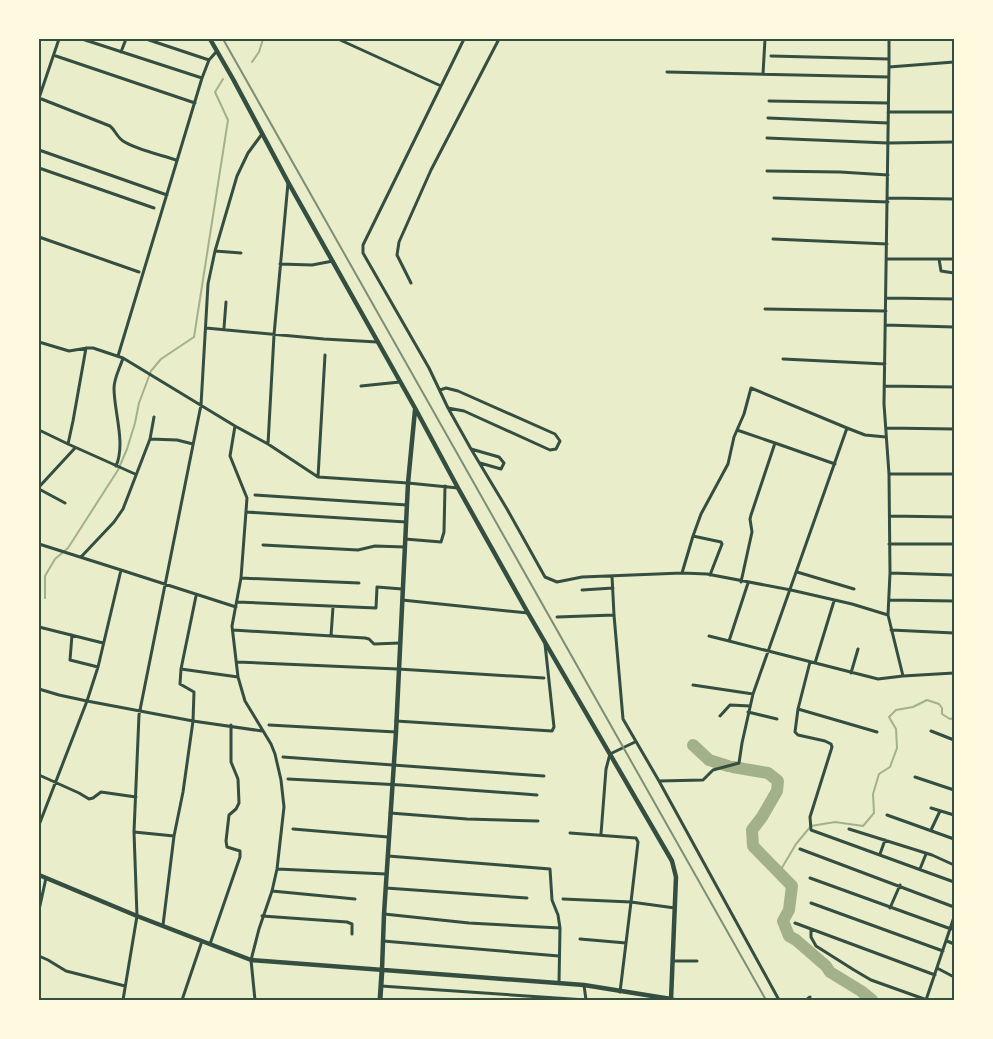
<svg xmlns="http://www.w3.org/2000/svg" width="993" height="1039" font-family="'Fira Sans',sans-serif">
  <rect width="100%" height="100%" fill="#e9edc9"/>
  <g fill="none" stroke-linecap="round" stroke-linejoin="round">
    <!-- stream -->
    <path stroke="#a3b18a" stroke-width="2" d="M252 62 259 52 263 39
      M45 598V576L55 559 68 548 118 470 127 449 135 423 139 403 151 371 161 359 194 337 228 120 215 92 223 79
      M780 871 796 844 811 826 835 822 863 826 874 813 873 794 879 774 890 767 897 748 896 729 889 717 896 710 913 707 927 700 939 704 942 708V714L950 719 954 718"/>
    <!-- river -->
    <path stroke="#a3b18a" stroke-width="12" d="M693 745 709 760 728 766
      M733 767 768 773 778 781 777 791 762 817 752 830 753 846 792 886 789 910 783 921 789 936 796 940 826 966 830 972 861 991 872 1000"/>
    <!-- minor -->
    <path stroke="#344e41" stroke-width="3" d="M82 39 202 78
      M146 39 209 60
      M338 39 441 86
      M464 39 363 245V253L429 368 448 408 471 449 507 509 545 577 557 582 582 577 682 573 707 574 791 590 852 604 888 615
      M889 39V67
      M121 52 126 39
      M56 56 195 103
      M771 56 889 59
      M667 72 889 77
      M763 74 765 39
      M39 98 110 126C115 130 117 137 123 141 135 149 161 155 176 160
      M39 98 59 39
      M769 101 888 103
      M888 112H954
      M768 118 888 123
      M767 138 888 143 954 142
      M39 150 167 195
      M39 168 154 208
      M767 171 840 172 888 175
      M774 198 888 202
      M888 198 954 199
      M39 237 139 272
      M773 239 887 244
      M215 251 241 253
      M887 259H954
      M939 259 941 271 954 273
      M280 264 312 265 333 261
      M411 283 397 255 399 242 431 170 499 39
      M886 298 954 299
      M765 309 886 311
      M885 325 954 327
      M206 328 324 339 377 342
      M224 328 226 302
      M39 342 69 351 87 348H93L123 358 235 426 268 444 318 477 408 483 458 488
      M118 356 202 78 209 60 217 51
      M783 359 885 364
      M361 386 400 382
      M885 386 954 387
      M440 390 446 388 458 391 555 434 560 441 556 449 550 450 464 411 448 408
      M235 426 230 456 247 498 241 578 232 626 238 677 245 701 271 744 275 754 281 780 284 807 277 869 272 891 259 929 251 960 255 1000
      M886 428 954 429
      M39 430 68 444 73 421 86 348
      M737 430 775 443
      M150 439 177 440 193 444
      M68 444 135 474
      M268 444 274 335 288 183
      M471 449 499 457 504 463 501 469 480 463
      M116 466C126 443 114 412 114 388 114 378 120 368 123 358
      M889 474H954
      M318 477 325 355
      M39 487 75 448
      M39 489 65 503
      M255 495 407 505
      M246 512 406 522
      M890 516 954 517
      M693 536 721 542 722 544 710 575
      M405 539 441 542 444 532 445 486
      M39 544 121 570 98 667 87 701 59 695 39 689
      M889 544H954
      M263 545 358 550 375 546 405 547
      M81 557 114 522 123 509 150 439 154 417
      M121 570 236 607
      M797 572 854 589
      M682 573 693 536 701 514 728 464 734 437 744 414 751 388 847 428
      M890 573 954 575
      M954 575V582
      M612 576 614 615 623 719 659 781 779 1000
      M241 578 359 583
      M741 582 752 532 750 519 751 515 775 443 835 464
      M748 583 729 641 878 679 903 676 954 673
      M582 590 613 588
      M196 596 181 669 238 677
      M402 600 528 613
      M889 600 954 601
      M237 602 376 608 377 587 402 589
      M557 617 614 615
      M39 627 103 643
      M233 630 365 638 369 639 374 644 400 643
      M891 630 954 633
      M72 635 70 660 98 667
      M331 636 333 607
      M709 636 729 641
      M237 662 398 669 544 678
      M810 662 798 709 795 732 798 735 825 741 831 744 832 747 810 817 811 830 954 882
      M815 663 834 601
      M851 673 858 649
      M903 676 888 615 890 573 889 474 884 404 889 67 954 62
      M693 685 753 694
      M798 709 877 732
      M748 712 777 719
      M720 716 730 705 750 706
      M396 721 552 731 554 727 545 644
      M269 725 396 732
      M931 731 954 740
      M283 757 544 776
      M39 775 79 793 89 799 93 798 101 792 136 797
      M915 777 954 790
      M288 779 401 785 537 795
      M659 781 703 780 713 770 739 763 742 743 753 694 847 428 865 435 886 437
      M931 808 954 815
      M390 813 467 819 538 821
      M887 815 954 839
      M39 825 87 701 193 721 194 692 180 684 181 669
      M293 829 388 837
      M849 829 932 855 954 865
      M931 830 940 811
      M134 832 174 836
      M570 833 636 838 638 842 631 902 675 908
      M601 834 606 769 610 754 635 742
      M800 849 954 907
      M880 854 885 840
      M388 856 550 869 552 900 558 915 560 928 559 983
      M277 869 386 874
      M920 869 926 854
      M810 878 951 929
      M386 888 527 898
      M272 891 355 899
      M563 899 631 902 620 992
      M811 903 943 951
      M890 908 900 885
      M39 910 46 878
      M384 914 469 923 560 928
      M262 916 347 922 352 924V934
      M795 923 935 975
      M163 925 174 836 183 792 193 721 262 731
      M811 929V937L816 946 854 970 871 980 927 1000
      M580 939 626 943
      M383 941 559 956
      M947 941 954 944
      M210 944 240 857V851L227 847 226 841 229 815 236 809 239 803 238 779 231 762V725
      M39 956 48 960 66 971 125 986
      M673 961H697
      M937 968 954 977
      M584 985 586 1000
      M381 986 586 1000
      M671 999 681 1000
      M123 1000 137 916 134 832 139 715 201 405 208 284 215 251 237 176 248 153 262 134
      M182 1000 202 941
      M806 1000 810 997
      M926 1000 954 917"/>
    <!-- tertiary -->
    <path stroke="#344e41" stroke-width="4.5" d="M210 39 233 79 288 182 415 408 458 488 528 613 672 861 676 877 671 1000
      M39 875 137 916 251 960 584 985 671 999
      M382 970 384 914 396 732 408 483 415 410"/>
    <!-- secondary -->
    <path stroke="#344e41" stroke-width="5" d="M380 1000 382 970"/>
    <!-- rail -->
    <path stroke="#7c8e77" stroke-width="2" d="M223 39 766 1000"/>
  </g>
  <!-- border -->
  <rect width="993" height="1039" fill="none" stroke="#fefae0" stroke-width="80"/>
  <rect x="40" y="40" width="913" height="959" fill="none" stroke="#344e41" stroke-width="2"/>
</svg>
